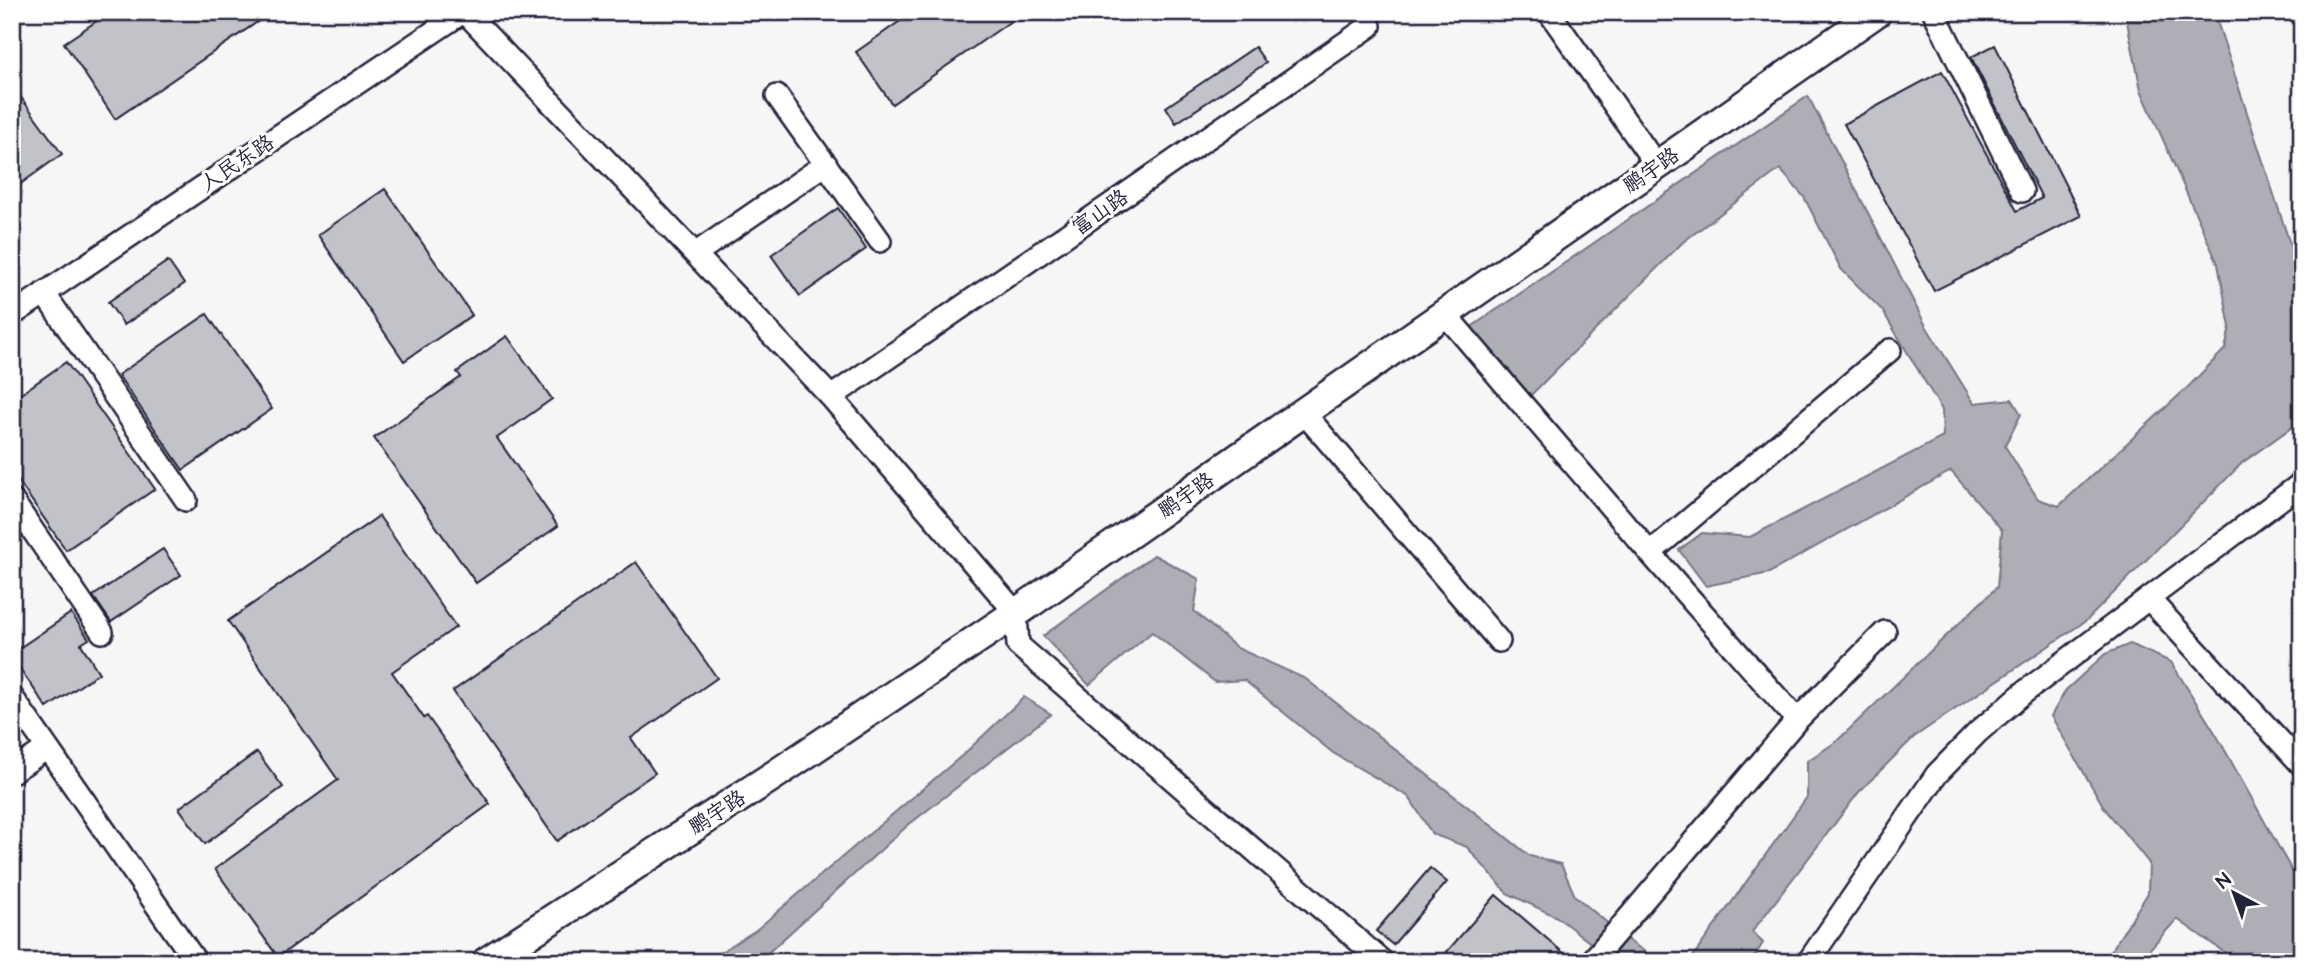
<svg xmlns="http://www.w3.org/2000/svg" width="2314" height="974" font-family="'Architects Daughter','LXGW WenKai TC',sans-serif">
  <rect width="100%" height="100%" fill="#f6f6f7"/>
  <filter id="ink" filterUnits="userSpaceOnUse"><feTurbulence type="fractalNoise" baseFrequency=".0143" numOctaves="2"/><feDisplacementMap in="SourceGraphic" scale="14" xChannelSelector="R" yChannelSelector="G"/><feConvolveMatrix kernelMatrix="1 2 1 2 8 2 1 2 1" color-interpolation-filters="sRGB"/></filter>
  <g filter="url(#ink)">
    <!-- water -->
    <path fill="#aeaeb7" stroke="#767685" stroke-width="2" d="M2125 12H2214L2293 253 2302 256V420L2242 463 2087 620 1914 737 1859 792 1752 932 1763 943 1751 962H1689L1807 797V761L1836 742 1997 587 2002 530 1951 471 1769 573 1706 586 1679 550 1702 533 1750 537 1943 437 1942 410 1882 310 1841 269 1804 197 1780 169 1683 242 1528 398 1470 328 1808 96 1926 326 1974 403 2012 399 2021 414 2005 446 2038 499 2059 506 2189 386 2225 349 2230 327 2218 264 2141 90Z
      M1154 555 1199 579 1194 611 1237 648 1306 679 1530 856 1561 864 1575 896 1629 941 1660 962H1615L1557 917 1507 893 1467 847 1432 834 1409 797 1333 753 1244 680 1215 682 1152 632 1089 685 1043 636Z
      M2130 644 2171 662 2217 736 2302 889V962H2233L2231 957 2177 919 2138 962H2104L2148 893 2149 863 2105 809 2051 716 2066 690 2105 654Z
      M1024 697 1051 714 907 826 758 962H705L756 930 965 753Z"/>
    <!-- building -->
    <path fill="#c2c2c9" stroke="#22223b" stroke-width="2" d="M110 12H272L115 119 64 43Z
      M913 12H1024L892 104 856 52Z
      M1995 45 2081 216 1934 291 1844 124 1942 71 2017 211 2042 198 1971 57Z
      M1255 47 1266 63 1176 123 1166 107Z
      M12 85 62 154 12 190Z
      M385 189 472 315 404 361 318 235Z
      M838 208 866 249 800 296 771 255Z
      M168 261 184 284 124 325 108 302Z
      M207 314 272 409 183 470 118 375Z
      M507 336 552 399 497 438 558 526 476 583 374 438 461 377 457 372Z
      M66 362 155 489 66 550 12 472V400Z
      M379 516 456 627 392 672 424 718 427 716 490 804 278 957 215 869 338 780 228 621Z
      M163 549 181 575 111 622 93 596Z
      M636 562 717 678 631 738 655 773 557 841 453 691Z
      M71 613 89 639 81 644 99 673 47 708 12 657V653Z
      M257 752 283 787 205 844 179 808Z
      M1430 868 1447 882 1393 945 1376 931Z
      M1496 895 1574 962H1438Z"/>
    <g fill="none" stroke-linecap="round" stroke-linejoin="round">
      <defs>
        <path id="minor" d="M465 12 831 397 1016 613 1018 645 1383 962
          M1549 12 1657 166
          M1934 12 2022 191
          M777 96 880 241
          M695 254 826 164
          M44 293 186 500
          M1445 314 1650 553 1797 720
          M12 315 463 12
          M831 397 1370 26
          M1304 413 1499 641
          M12 500 102 632
          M1650 553 1890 350
          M2149 599 2302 765
          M12 697 196 962
          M12 772 47 748
          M1591 962 1797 720 1885 632
          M1808 962 1937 774 1978 732 2022 694 2302 483"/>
        <path id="major" d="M486 962 776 774 1016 613 1877 12"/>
      </defs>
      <!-- minor casing -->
      <use href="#minor" stroke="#22223b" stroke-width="26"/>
      <!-- major casing -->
      <use href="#major" stroke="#22223b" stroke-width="33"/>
      <!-- minor -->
      <use href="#minor" stroke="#fff" stroke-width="21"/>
      <!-- major -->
      <use href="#major" stroke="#fff" stroke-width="28"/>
    </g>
  </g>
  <g text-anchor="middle" stroke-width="6" stroke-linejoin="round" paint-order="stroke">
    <!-- street labels -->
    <g font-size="21" fill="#22223b" stroke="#fff">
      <text transform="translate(237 163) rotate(-34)" y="7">人民东路</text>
      <text transform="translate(1651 170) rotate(-35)" y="7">鹏宇路</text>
      <text transform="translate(1100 212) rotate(-35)" y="7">富山路</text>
      <text transform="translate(1186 495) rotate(-35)" y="7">鹏宇路</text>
      <text transform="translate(717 812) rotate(-33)" y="7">鹏宇路</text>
    </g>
  </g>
  <!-- margin -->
  <rect width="2314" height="974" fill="none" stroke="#fff" stroke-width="42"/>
  <rect x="21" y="21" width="2272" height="932" fill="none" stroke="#22223b" stroke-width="2.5" filter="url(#ink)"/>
  <!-- north arrow -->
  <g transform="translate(2234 893) rotate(319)" stroke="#ffffff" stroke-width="5" paint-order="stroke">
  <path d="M0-5L12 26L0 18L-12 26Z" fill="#22223b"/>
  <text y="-10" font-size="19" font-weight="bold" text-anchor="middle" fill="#22223b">N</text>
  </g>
</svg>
